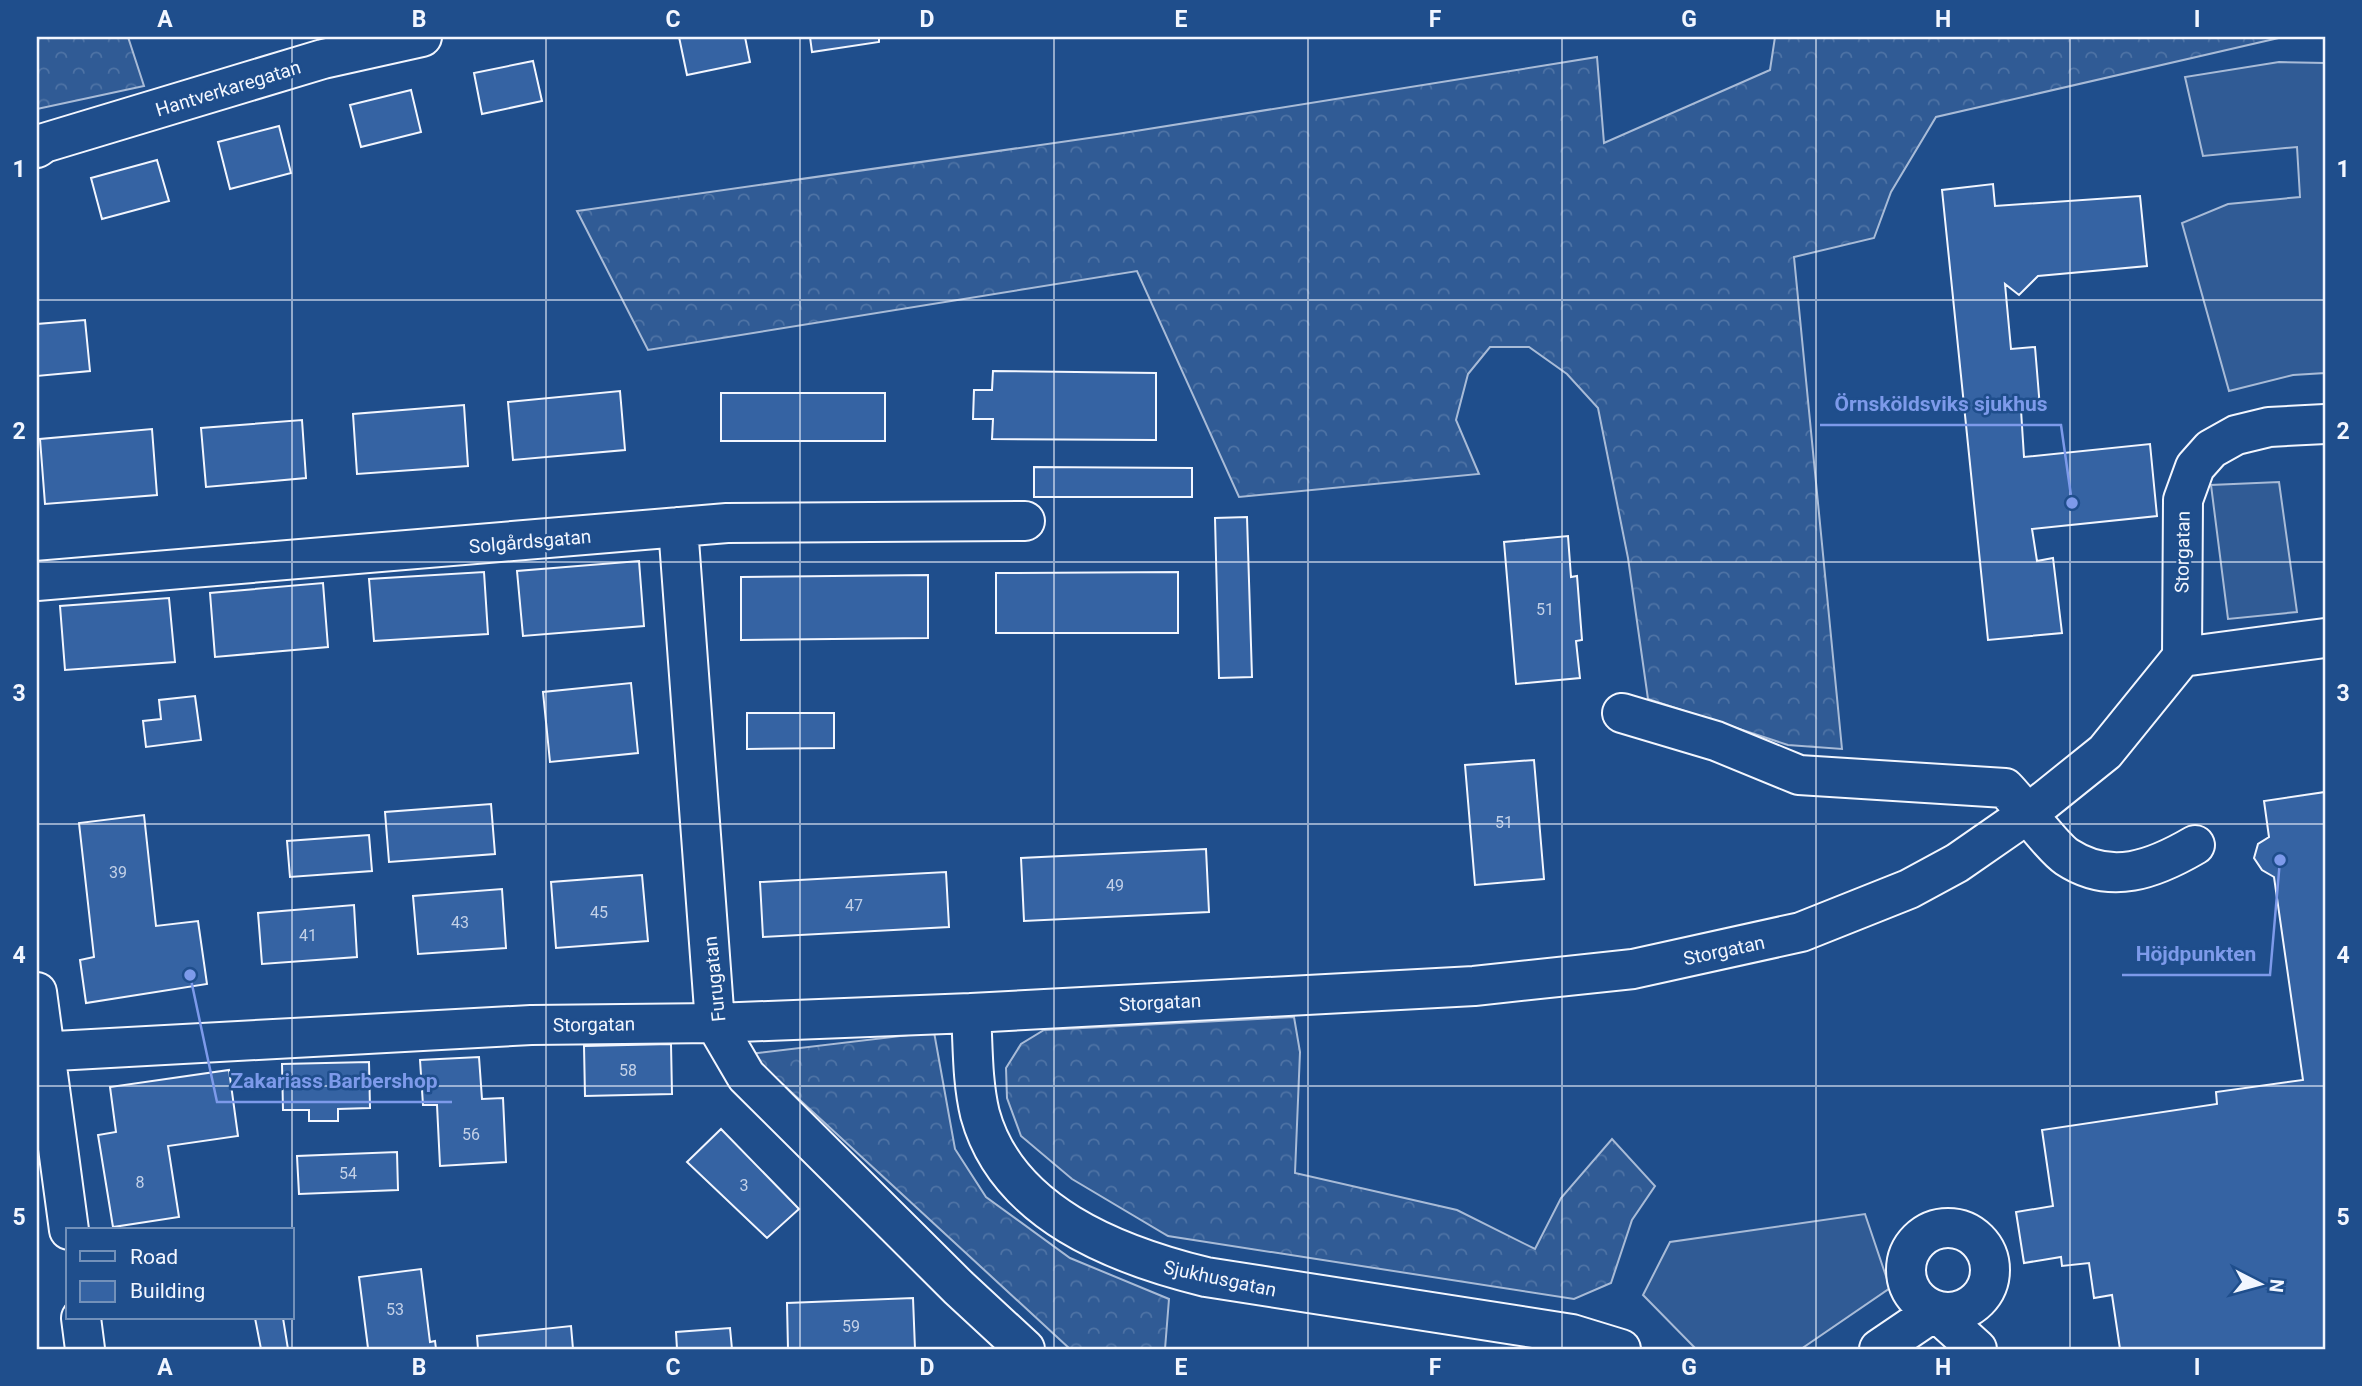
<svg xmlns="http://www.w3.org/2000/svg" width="2362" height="1386" font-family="Roboto,sans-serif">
  <defs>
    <pattern id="forest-crowns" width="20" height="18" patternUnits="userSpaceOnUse" patternTransform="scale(1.75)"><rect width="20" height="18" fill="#305b95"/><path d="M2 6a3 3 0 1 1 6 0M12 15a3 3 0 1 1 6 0" fill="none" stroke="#4e73a5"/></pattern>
  </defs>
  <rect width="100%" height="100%" fill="#1f4e8c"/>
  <!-- forest -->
  <path fill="url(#forest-crowns)" stroke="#a8bbd7" stroke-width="2" d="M37 37H128L144 86 37 109Z
    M1775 37H2283L1936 117 1891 192 1874 238 1794 257 1842 749 1788 745 1648 699 1628 558 1598 408 1567 374 1529 347H1490L1468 374 1456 420 1479 474 1239 497 1137 271 648 350 577 211 1117 134 1597 57 1604 143 1770 70Z
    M1294 1017 1300 1052 1295 1173 1457 1210 1535 1249 1561 1198 1612 1139 1655 1186 1632 1220 1611 1283 1574 1299 1168 1236 1072 1179 1021 1136 1007 1098 1006 1068 1021 1044 1044 1030Z
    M934 1032 955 1149 986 1197 1070 1258 1169 1299 1165 1349H1070L750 1054Z"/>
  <!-- built -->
  <path fill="#305b95" stroke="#a8bbd7" stroke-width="2" d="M2279 62 2325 63V373L2293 375 2229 391 2182 223 2228 204 2300 197 2297 147 2203 156 2185 77Z
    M2279 482 2297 612 2228 619 2211 485Z
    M1865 1214 1890 1288 1801 1349H1696L1643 1295 1670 1242Z"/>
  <!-- building -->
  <path fill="#3563a3" stroke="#f2f6ff" stroke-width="2" d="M679 37H745L750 62 687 75Z
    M810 37H879V42L812 52Z
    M533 61 542 101 482 114 474 73Z
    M411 90 421 132 361 147 350 105Z
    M279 126 291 173 230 189 218 142Z
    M157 160 169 201 102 219 91 178Z
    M1993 184 1995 206 2140 196 2147 266 2038 276 2019 295 2005 284 2011 349 2035 347 2040 408 2021 410 2024 457 2150 444 2157 516 2032 529 2037 561 2053 558 2062 633 1988 640 1942 190Z
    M85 320 90 371 37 376V324Z
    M993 371 1156 373V440L992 439 993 419H973L974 390H992Z
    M620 391 625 450 513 460 508 402Z
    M721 393H885V441H721Z
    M464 405 468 466 357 474 353 414Z
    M302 420 306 478 206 487 201 428Z
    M152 429 157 495 45 504 40 439Z
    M1034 467 1192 468V497H1034Z
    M1247 517 1252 677 1219 678 1215 518Z
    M1568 536 1571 577 1577 576 1582 640 1576 641 1580 678 1516 684 1504 542Z
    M639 561 644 626 523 636 517 571Z
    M484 572 488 634 374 641 369 579Z
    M1178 572V633H996V573Z
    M928 575V638L741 640V577Z
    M323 583 328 647 215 657 210 593Z
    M169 598 175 662 65 670 60 606Z
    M631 683 638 753 550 762 543 692Z
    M195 696 201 740 146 747 143 721 161 719 159 700Z
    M747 713H834V748L747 749Z
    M1534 760 1544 879 1475 885 1465 765Z
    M2325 792V1349H2120L2112 1295 2094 1298 2089 1263 2062 1266 2061 1257 2024 1263 2016 1212 2053 1206 2042 1130 2217 1104 2216 1092 2303 1080 2274 877 2262 870 2254 858 2258 844 2269 837 2264 801Z
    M491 804 495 854 389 862 385 812Z
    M144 815 156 926 198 921 207 984 86 1003 80 960 94 957 79 823Z
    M369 835 372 871 290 877 287 841Z
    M1206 849 1209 912 1024 921 1021 858Z
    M946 872 949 927 763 937 760 882Z
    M642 875 648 941 556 948 551 882Z
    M502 889 506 948 418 954 413 896Z
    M354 905 357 957 262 964 258 913Z
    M671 1044 672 1094 585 1096 584 1046Z
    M479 1057 482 1099 503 1098 506 1162 440 1166 437 1105H423L420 1060Z
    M369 1062 370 1108 338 1109V1121H309V1110H283L282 1064Z
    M229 1070 238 1136 168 1146 179 1217 113 1227 98 1135 116 1132 110 1087Z
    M721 1129 799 1209 767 1238 687 1162Z
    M397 1152 398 1190 299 1194 297 1156Z
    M421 1269 430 1342 435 1341 436 1349H360L368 1348 359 1277Z
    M913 1298 915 1349H788L787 1303Z
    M255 1318H283L288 1349H261Z
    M571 1326 573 1349H478L477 1336Z
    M730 1328 732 1349H677L676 1332Z"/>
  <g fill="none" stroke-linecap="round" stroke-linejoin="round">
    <defs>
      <path id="minor" d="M37 148 44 143 323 59 422 37
        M678 527 715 1023 746 1076 959 1288 1025 1349
        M37 581 727 523 1025 521
        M2182 657 2325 638
        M1622 713 1716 741 1799 775 2005 788C2020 803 2053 848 2067 857 2111 886 2154 869 2195 845
        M37 992 69 1230
        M971 1013C973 1046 972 1081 980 1114 1007 1213 1116 1255 1206 1277L1572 1334 1621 1349
        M37 1052 531 1025 715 1023 971 1013 1474 986 1633 969 1801 932 1909 889 1957 863 2029 813 2105 752 2182 657 2183 500 2195 467 2211 449 2236 435 2269 427 2325 424
        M1906 1270a42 42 0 1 1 84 0a42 42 0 1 1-84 0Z
        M81 1318 85 1349
        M1879 1349 1935 1311 1977 1349"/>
    </defs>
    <!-- minor casing -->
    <use href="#minor" stroke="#f2f6ff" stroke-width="42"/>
    <!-- minor -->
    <use href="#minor" stroke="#1f4e8c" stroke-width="38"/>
  </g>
  <!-- grid -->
  <path fill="none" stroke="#f2f6ff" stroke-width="2" stroke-opacity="0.55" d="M292 37V1349M546 37V1349M800 37V1349M1054 37V1349M1308 37V1349M1562 37V1349M1816 37V1349M2070 37V1349M37 300H2325M37 562H2325M37 824H2325M37 1086H2325"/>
  <g text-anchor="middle" stroke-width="5" stroke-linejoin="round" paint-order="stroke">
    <!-- number labels -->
    <g font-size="16" fill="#c3d1e8">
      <text x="1545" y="615">51</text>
      <text x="1504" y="828">51</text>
      <text x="118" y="878">39</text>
      <text x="1115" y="891">49</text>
      <text x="854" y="911">47</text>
      <text x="599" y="918">45</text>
      <text x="460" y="928">43</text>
      <text x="308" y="941">41</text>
      <text x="628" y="1076">58</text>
      <text x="471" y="1140">56</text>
      <text x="348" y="1179">54</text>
      <text x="140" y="1188">8</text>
      <text x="744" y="1191">3</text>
      <text x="395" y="1315">53</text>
      <text x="851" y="1332">59</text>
    </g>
    <!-- street labels -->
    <g font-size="19" fill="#f2f6ff" stroke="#1f4e8c">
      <text transform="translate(228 88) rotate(-17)" y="7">Hantverkaregatan</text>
      <text transform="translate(530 541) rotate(-5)" y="7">Solgårdsgatan</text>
      <text transform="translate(2182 552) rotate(-89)" y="7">Storgatan</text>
      <text transform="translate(1724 950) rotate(-12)" y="7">Storgatan</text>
      <text transform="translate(714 979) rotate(-96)" y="7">Furugatan</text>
      <text transform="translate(1160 1002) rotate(-3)" y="7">Storgatan</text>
      <text transform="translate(594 1024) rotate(-1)" y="7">Storgatan</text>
      <text transform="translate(1220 1278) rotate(12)" y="7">Sjukhusgatan</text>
    </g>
  </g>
  <!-- callouts -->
  <path fill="none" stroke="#7d9aea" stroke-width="2.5" d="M2072 503L2061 425H1820M2280 860L2270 975H2122M190 975L217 1102H452"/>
  <g fill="#7d9aea" stroke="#1f4e8c" stroke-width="2.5">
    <circle cx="2072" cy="503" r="7"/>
    <circle cx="2280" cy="860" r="7"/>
    <circle cx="190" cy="975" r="7"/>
  </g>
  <g font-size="21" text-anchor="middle" font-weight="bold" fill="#7d9aea" stroke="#1f4e8c" stroke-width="5" stroke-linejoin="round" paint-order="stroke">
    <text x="1941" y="411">Örnsköldsviks sjukhus</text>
    <text x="2196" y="961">Höjdpunkten</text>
    <text x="334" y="1088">Zakariass Barbershop</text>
  </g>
  <!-- border -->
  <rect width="2362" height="1386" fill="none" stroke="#1f4e8c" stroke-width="77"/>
  <!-- legend -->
  <rect x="66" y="1228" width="228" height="91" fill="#1f4e8c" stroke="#7391ba" stroke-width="2"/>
  <rect x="80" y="1251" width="35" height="10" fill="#1f4e8c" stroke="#7391ba" stroke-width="2"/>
  <text x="130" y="1264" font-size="21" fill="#f2f6ff">Road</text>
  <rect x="80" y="1281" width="35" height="21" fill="#3563a3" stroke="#7391ba" stroke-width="2"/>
  <text x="130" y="1298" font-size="21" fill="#f2f6ff">Building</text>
  <!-- north arrow -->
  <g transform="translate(2260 1284) rotate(96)" stroke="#1f4e8c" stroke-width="5" paint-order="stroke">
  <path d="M0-5L12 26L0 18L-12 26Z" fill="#f2f6ff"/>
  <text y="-10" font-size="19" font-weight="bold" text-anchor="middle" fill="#f2f6ff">N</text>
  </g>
  <rect x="38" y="38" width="2286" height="1310" fill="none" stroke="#f2f6ff" stroke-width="2.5"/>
  <g font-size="23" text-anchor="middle" font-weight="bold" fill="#f2f6ff">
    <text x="165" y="27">A</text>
    <text x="419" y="27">B</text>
    <text x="673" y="27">C</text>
    <text x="927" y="27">D</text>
    <text x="1181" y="27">E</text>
    <text x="1435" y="27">F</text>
    <text x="1689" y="27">G</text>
    <text x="1943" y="27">H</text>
    <text x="2197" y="27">I</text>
    <text x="19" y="177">1</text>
    <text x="2343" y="177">1</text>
    <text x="19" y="439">2</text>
    <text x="2343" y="439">2</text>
    <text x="19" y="701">3</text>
    <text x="2343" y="701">3</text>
    <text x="19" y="963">4</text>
    <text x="2343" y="963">4</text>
    <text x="19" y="1225">5</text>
    <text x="2343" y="1225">5</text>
    <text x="165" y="1375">A</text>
    <text x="419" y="1375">B</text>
    <text x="673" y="1375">C</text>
    <text x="927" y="1375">D</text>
    <text x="1181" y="1375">E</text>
    <text x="1435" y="1375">F</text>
    <text x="1689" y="1375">G</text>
    <text x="1943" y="1375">H</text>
    <text x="2197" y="1375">I</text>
  </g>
</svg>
